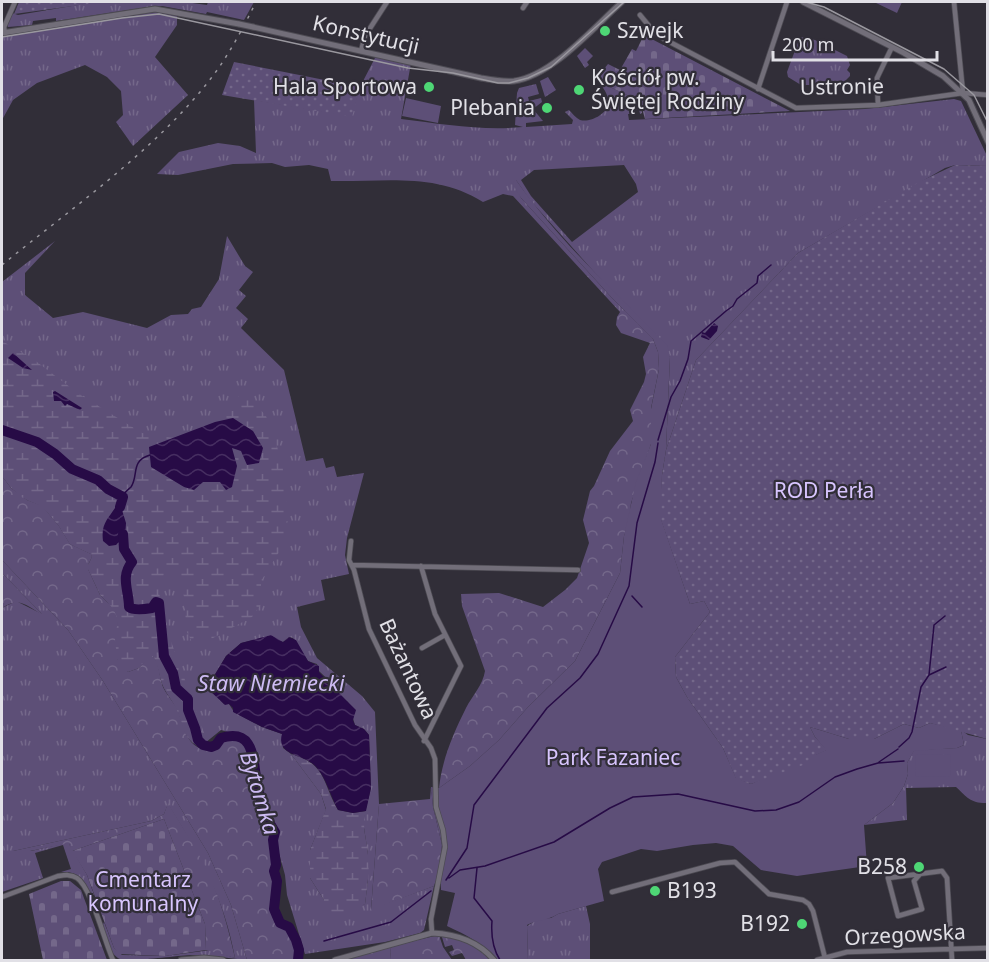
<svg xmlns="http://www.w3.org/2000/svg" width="989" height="962" font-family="'Noto Sans',sans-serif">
  <defs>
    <pattern id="grass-tufts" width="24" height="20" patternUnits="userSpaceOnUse" patternTransform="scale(1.5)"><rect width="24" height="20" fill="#5d4f77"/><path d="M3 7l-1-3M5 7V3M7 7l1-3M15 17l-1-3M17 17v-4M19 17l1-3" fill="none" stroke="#74688a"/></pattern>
    <pattern id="forest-crowns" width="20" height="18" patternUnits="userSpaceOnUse" patternTransform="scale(1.5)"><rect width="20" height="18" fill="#5d4f77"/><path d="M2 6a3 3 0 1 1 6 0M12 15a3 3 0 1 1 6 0" fill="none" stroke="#74688a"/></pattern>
    <pattern id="wetland-marsh" width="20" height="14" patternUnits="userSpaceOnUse" patternTransform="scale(1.5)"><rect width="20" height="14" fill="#5d4f77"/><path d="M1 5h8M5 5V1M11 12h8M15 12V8" fill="none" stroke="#74688a"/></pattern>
    <pattern id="cemetery-stones" width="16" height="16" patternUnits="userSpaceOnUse" patternTransform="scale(1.5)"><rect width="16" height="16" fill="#5d4f77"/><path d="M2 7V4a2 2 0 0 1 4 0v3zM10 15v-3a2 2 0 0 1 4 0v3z" fill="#74688a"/></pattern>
    <pattern id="garden-dots" width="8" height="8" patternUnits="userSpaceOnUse" patternTransform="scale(1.5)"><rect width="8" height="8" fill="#5d4f77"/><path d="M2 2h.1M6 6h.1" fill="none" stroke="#74688a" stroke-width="1.8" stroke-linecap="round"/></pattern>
    <pattern id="water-waves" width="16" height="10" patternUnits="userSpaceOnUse" patternTransform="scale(1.5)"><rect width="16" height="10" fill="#270b46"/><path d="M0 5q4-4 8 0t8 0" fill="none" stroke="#462e61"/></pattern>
  </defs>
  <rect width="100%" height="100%" fill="#312e38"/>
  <!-- grass -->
  <path fill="url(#grass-tufts)" fill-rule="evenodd" d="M96 2H185L207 5 208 2H254L244 20 207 12 206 14 162 6 148 7 56 21V18L33 21 32 25 8 27 7 24 12 13 18 15Z
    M155 12 177 14V25L155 57 188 95 133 146 116 122 123 115 121 91 107 77 85 65 37 83 13 100 2 120V36Z
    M800 37 815 40 847 56 850 65 847 70 850 73V76L841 85H801L788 77 787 72Z
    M585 48 593 56 587 62 589 65 585 68 577 56Z
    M376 56 411 63 401 119C442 124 482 131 523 127L515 125 517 93 519 88 536 84 539 94 528 97 529 101 541 98 542 102 533 109 543 121 526 123V127L572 124 573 120 565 112 569 110C572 113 576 118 580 120 590 123 607 114 608 104 609 94 603 88 599 82L640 101 642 113 640 114 639 109 632 110V114H628L629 120 865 109 954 99 961 101 988 158 987 166 955 165 945 168 798 253 696 360 666 450 670 357 530 200 516 180 521 198 612 298 653 339 617 317 620 312 513 196 503 194 483 202C436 172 384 182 331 181L328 169 309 165 285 167 272 163 233 164 178 175 157 174 179 152 218 143 240 146 256 153 254 100 351 116 360 87ZM624 165 636 184 638 192 572 242 531 196 521 180 534 170Z
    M548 77 556 90 545 97 540 81Z
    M227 236 245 266 253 272 239 290 246 296 236 308 248 319 241 328 284 370 306 461 323 458 326 468 334 466 337 477 364 473 347 538 345 555 349 574 321 580 325 600 297 607 301 627 317 658 362 696 375 712 379 804 371 909 434 886 424 930 420 933 385 942 305 954 287 895 285 875 264 798 257 761 248 738 221 730 200 747C179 731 186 728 176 708 173 701 167 695 164 688 159 677 159 667 153 656L139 668 128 672 117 659C116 649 120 635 118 625 113 605 96 588 88 569L92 557 91 554 70 544 59 526 48 513 39 505 27 500 11 488 2 476V282L55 241 25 273V295L53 318 83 312 147 328 171 315 188 314 192 309 201 307 219 279ZM266 637 283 642 289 637 293 638 308 661 317 664 319 671 337 688 339 695 348 702 355 725 364 729 369 735 371 788 363 821 368 854V880L365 904 324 915V900L310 878V850L326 810 321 794 291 754 283 748 282 734 262 727 234 712 229 704H224L208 686 226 656 241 643Z
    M2 560 68 630 103 681 208 853 231 905 247 960C228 958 209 955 190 955 173 956 134 962 120 959 109 954 106 937 102 927L104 922 114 948 122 955 165 956 211 950 235 958C224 897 200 856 168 804L164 814 151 821 13 851H31L62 844H69L87 875 94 895H91C85 879 78 871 61 872L71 869 63 845 35 853 43 878 2 892V608L16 601 42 614 2 573Z
    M961 730 968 735 987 739 986 803C970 803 967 797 956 787L906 788 907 820 864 825 893 803 904 786 908 774 907 763 914 750 957 748 964 745Z
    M586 906 590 924V960H528L527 926 538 919 551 918 558 914Z
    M409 942V960H390L391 946Z"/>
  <!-- forest -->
  <path fill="url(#forest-crowns)" d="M625 311 653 339 658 352 659 369 651 408V444L631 503 629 521 624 536 620 573 575 661 528 707 499 740 470 766 439 788C442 760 453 734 466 708 472 696 483 685 485 671L462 606 461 594 499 593 543 607 565 590 577 578 589 543 583 520 590 491 594 486 610 451 633 421 630 410 644 382 646 374 643 357 650 343 621 333 616 325 617 317Z
    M2 476 11 488 27 500 40 505 48 513 59 526 70 544 91 554 92 557 88 565V569L100 595 113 608 118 619 117 659 128 672 139 668 151 656H153C160 665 159 677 163 687 166 694 172 700 176 707 184 723 184 747 207 750 214 751 218 747 221 741L229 739 241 740C255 751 251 768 255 784 258 800 264 818 273 832L271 839 276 884 272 908 279 924 288 930 294 939 298 951 296 960H247L231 905 208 853 103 681 68 630 2 560Z
    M2 573 44 616C27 606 20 596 2 608Z
    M431 787 433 807 442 845 437 883H435L434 886 371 910 379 804 430 799Z
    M168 803C181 825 195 846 206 868 220 897 228 927 235 958L206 950 205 924 164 819 72 851 69 844H65L20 853 13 851 151 821 164 814Z
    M441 934 470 942 493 960H466L462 953 452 956 449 952 454 950 452 945 445 947Z
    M439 935 443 947 452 960H409V942Z
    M391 946 390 960H345Z"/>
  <!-- wetland -->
  <path fill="url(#wetland-marsh)" d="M2 341 33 359 79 394 142 433 174 438 150 447 151 467 184 487 194 490 203 482H220L237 466 232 447 241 451 233 418 215 421 240 395 246 393 266 416 282 461 288 520 279 552 261 581V604L252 617 213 638 193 644 186 630 185 600 178 576 170 567 165 571 159 593 168 633 207 741 200 747C182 739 183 723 176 708 172 699 165 692 162 683 159 674 160 665 153 656H150C142 664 137 670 125 672L118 666 115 640 118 619 113 608 100 595 88 569V565L92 557 91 554 70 544 59 526 48 513 39 505 19 496 2 476Z
    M291 754C327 764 322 783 338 810L353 813 366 811C361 827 367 839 368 855 370 871 367 888 365 904L335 919 324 915V900L310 878V850L326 809 321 794Z"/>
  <!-- cemetery -->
  <path fill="url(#cemetery-stones)" d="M644 35 790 111 645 119 640 101 599 82C599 74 603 70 608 64L620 70 632 49 636 51Z
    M164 819 205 924 206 950 165 956 119 954 114 948 87 875 72 851Z
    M61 881H70L81 890 107 960H43L29 894Z"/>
  <!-- park -->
  <path fill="#5d4f77" d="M874 2H902L897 13Z
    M406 98 441 106 438 123 402 116Z
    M516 180C559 241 615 292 667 345L670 357 669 379 666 450 662 475 661 519 690 604 704 601 710 612 675 657 676 677 687 697 723 748 736 778 751 784 826 750 815 737 810 727 849 739H874L904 724 919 728 930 723 961 730 964 745 957 748 914 751 907 763 908 774 904 786 893 803 864 825 867 866 797 876 761 870 733 846 716 843 693 845 657 851 641 849 602 862 598 869 604 901 558 914C547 921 539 919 527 925L528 960H498C485 944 466 935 447 926L455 893 441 890V884L437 883 442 845 433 807 431 787 439 788 470 766 499 740 528 707 575 661 620 573 624 536 636 482 651 444V409L659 369 658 352 653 339 612 298 521 198 512 183Z
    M950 754 951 776 916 777 915 755Z"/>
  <!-- garden -->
  <path fill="url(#garden-dots)" d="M19 2H103L14 14Z
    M234 62 360 87 352 117 222 95Z
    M955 165 987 166V739L930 723 919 728 904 724 874 739H849L810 727 815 737 827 750 816 755 817 760 751 784 736 779 723 748 687 697 676 677 675 657 710 612 704 601 690 604 661 520 660 505 662 475 666 450 696 360 798 253 919 182Z"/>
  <!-- water -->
  <path fill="url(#water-waves)" d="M714 323 718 326 717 331 709 340 701 337 702 332 705 333Z
    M13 353 32 370 23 368 8 358Z
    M55 391 82 408 80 410 67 404 65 406 61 401H54L53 392Z
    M233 418 253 431 263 448 259 463 247 465 241 451 232 448 237 466 232 487 226 490 220 482H203L194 490 184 487 151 467 149 447 215 422Z
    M124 494 122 510 126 523 125 539 128 546H121L120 541 116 545 109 546 103 541C100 518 114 517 121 495Z
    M271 635 283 642 289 637 296 640 308 661 319 666V672C331 685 343 697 356 710L353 720 355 725 364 729 369 735 371 788 366 811 353 813 338 810C330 795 325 774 313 764 301 754 276 755 282 734L262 727 233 712V708L229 704 225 705 209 690 208 686 226 656 241 643Z"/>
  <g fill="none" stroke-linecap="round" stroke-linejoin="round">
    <!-- stream -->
    <path stroke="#270b46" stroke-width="1.5" d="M658 440 671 397 680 381 688 359 691 341 726 311 733 306 737 299 757 283 758 276 771 265
      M124 494C126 491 129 489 131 487 139 475 130 461 150 455
      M632 596 642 607
      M929 675 934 625 945 616
      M899 747 909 738 912 732 921 687 929 675 946 667
      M879 762 898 749
      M477 868 474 898 492 921C491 934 493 949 500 960
      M449 878 460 870 485 866 554 842 610 808 633 797 678 794 755 811 776 810 799 802 835 777 857 769 878 763 904 761
      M446 880 467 848 474 805 547 708 580 678 598 654 629 586 637 523 655 462 658 443
      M324 941 391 922 431 891"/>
    <!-- river -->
    <path stroke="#270b46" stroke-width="10" d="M2 430 37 442 55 454 72 469 98 480 108 489 123 497 120 507
      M123 534 124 549 132 562C120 577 129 590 129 607 134 611 146 609 152 608L156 602 159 603 164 656 173 673 176 688 188 699V710L195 728 198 740 203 745 211 747 216 745 221 738C258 727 252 765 258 788 261 803 266 819 275 832L273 840 276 865 274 871 277 881 274 909 280 923 289 927 296 940 299 950 298 960"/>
    <defs>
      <path id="minor" d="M954 2 963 93
        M523 8 527 2
        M640 15 654 32 664 39 796 108 878 105 963 93 988 95
        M5 33 4 27 15 2
        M361 51 365 36 387 2
        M758 89 787 2
        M878 105 877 78 892 47
        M351 541 349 560 354 570 369 629 415 725 431 748 435 759 436 807 443 830 445 847 431 919 432 933
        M352 565 578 570
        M421 566 435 614 461 666 424 741
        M422 648 445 635
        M920 874 914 881 922 909 898 916 888 878 942 871 947 878 952 960
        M612 892 720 863 735 862 769 894 803 900 809 904 813 911 825 958
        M2 897 58 876C65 875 71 874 77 878 91 887 105 943 113 960
        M817 960 847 952 988 948"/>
      <path id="tertiary" d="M803 2 904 53 943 76 969 100 988 142
        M253 27 481 78C492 80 502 82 514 81 552 76 594 27 622 2
        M2 33 155 9 239 24
        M181 960 204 958 223 960
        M335 960 432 933C456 934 478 941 494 960"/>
    </defs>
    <!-- minor casing -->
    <use href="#minor" stroke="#4d4b53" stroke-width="6"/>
    <!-- tertiary casing -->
    <use href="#tertiary" stroke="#4d4b53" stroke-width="7"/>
    <!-- minor -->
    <use href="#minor" stroke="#726e79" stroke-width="4.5"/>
    <!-- tertiary -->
    <use href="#tertiary" stroke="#726e79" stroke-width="5"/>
    <!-- tram -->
    <path stroke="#9a989f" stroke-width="1.5" d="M806 2 824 7 944 69 974 95 988 123
      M2 37 122 18 159 14 408 68 453 73 498 83H509L528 78 551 67 624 2"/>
    <!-- rail -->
    <path stroke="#9a989f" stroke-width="1.5" stroke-dasharray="3 6" stroke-linecap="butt" d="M2 265C73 207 160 147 215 73 231 51 244 26 256 2"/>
    <defs>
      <path id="tertiary-bridge" d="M239 24 253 27"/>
    </defs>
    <!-- tertiary-bridge casing -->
    <use href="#tertiary-bridge" stroke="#4d4b53" stroke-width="7" stroke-linecap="butt"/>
    <!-- tertiary-bridge -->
    <use href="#tertiary-bridge" stroke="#726e79" stroke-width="5"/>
  </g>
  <!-- markers -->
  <g fill="#4ed675" stroke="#312e38" stroke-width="2">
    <circle cx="605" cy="31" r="6"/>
    <circle cx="429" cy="87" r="6"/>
    <circle cx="579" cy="90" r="6"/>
    <circle cx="547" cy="108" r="6"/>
    <circle cx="919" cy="867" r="6"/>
    <circle cx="655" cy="891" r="6"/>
    <circle cx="802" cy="924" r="6"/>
  </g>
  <g text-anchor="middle" stroke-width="4.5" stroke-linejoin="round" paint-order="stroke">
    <!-- poi labels -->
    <g font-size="21" fill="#e1e0e6" stroke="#312e38" text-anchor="end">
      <text x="617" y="38" text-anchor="start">Szwejk</text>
      <text x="591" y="85" text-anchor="start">Kościół pw.<tspan x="591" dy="24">Świętej Rodziny</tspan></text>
      <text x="417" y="94">Hala Sportowa</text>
      <text x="535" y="115">Plebania</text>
      <text x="907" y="874">B258</text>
      <text x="667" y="898" text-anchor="start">B193</text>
      <text x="790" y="931">B192</text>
    </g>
    <!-- street labels -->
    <g font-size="21" fill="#e1e0e6" stroke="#312e38">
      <text transform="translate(366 35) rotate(13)" y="7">Konstytucji</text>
      <text transform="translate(842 87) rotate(-1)" y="7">Ustronie</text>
      <text transform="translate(408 669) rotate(65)" y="7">Bażantowa</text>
      <text transform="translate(905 935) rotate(-3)" y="7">Orzegowska</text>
    </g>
    <!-- park labels -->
    <g font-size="21" fill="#d8c5fe" stroke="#312e38">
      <text x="824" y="498">ROD Perła</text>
      <text x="613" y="765">Park Fazaniec</text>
      <text x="143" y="887">Cmentarz<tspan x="143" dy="24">komunalny</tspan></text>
    </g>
    <!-- water labels -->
    <g font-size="22" font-style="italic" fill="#cdbbf3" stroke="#312e38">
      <text x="271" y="691">Staw Niemiecki</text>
      <text transform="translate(260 793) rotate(73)" y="8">Bytomka</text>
    </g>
  </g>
  <!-- border -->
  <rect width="989" height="962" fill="none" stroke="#e1e0e6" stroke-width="6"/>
  <!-- scale -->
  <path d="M773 51v9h164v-9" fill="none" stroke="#e1e0e6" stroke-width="3"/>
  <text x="782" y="51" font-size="18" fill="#e1e0e6" stroke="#312e38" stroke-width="4.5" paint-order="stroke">200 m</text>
</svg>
